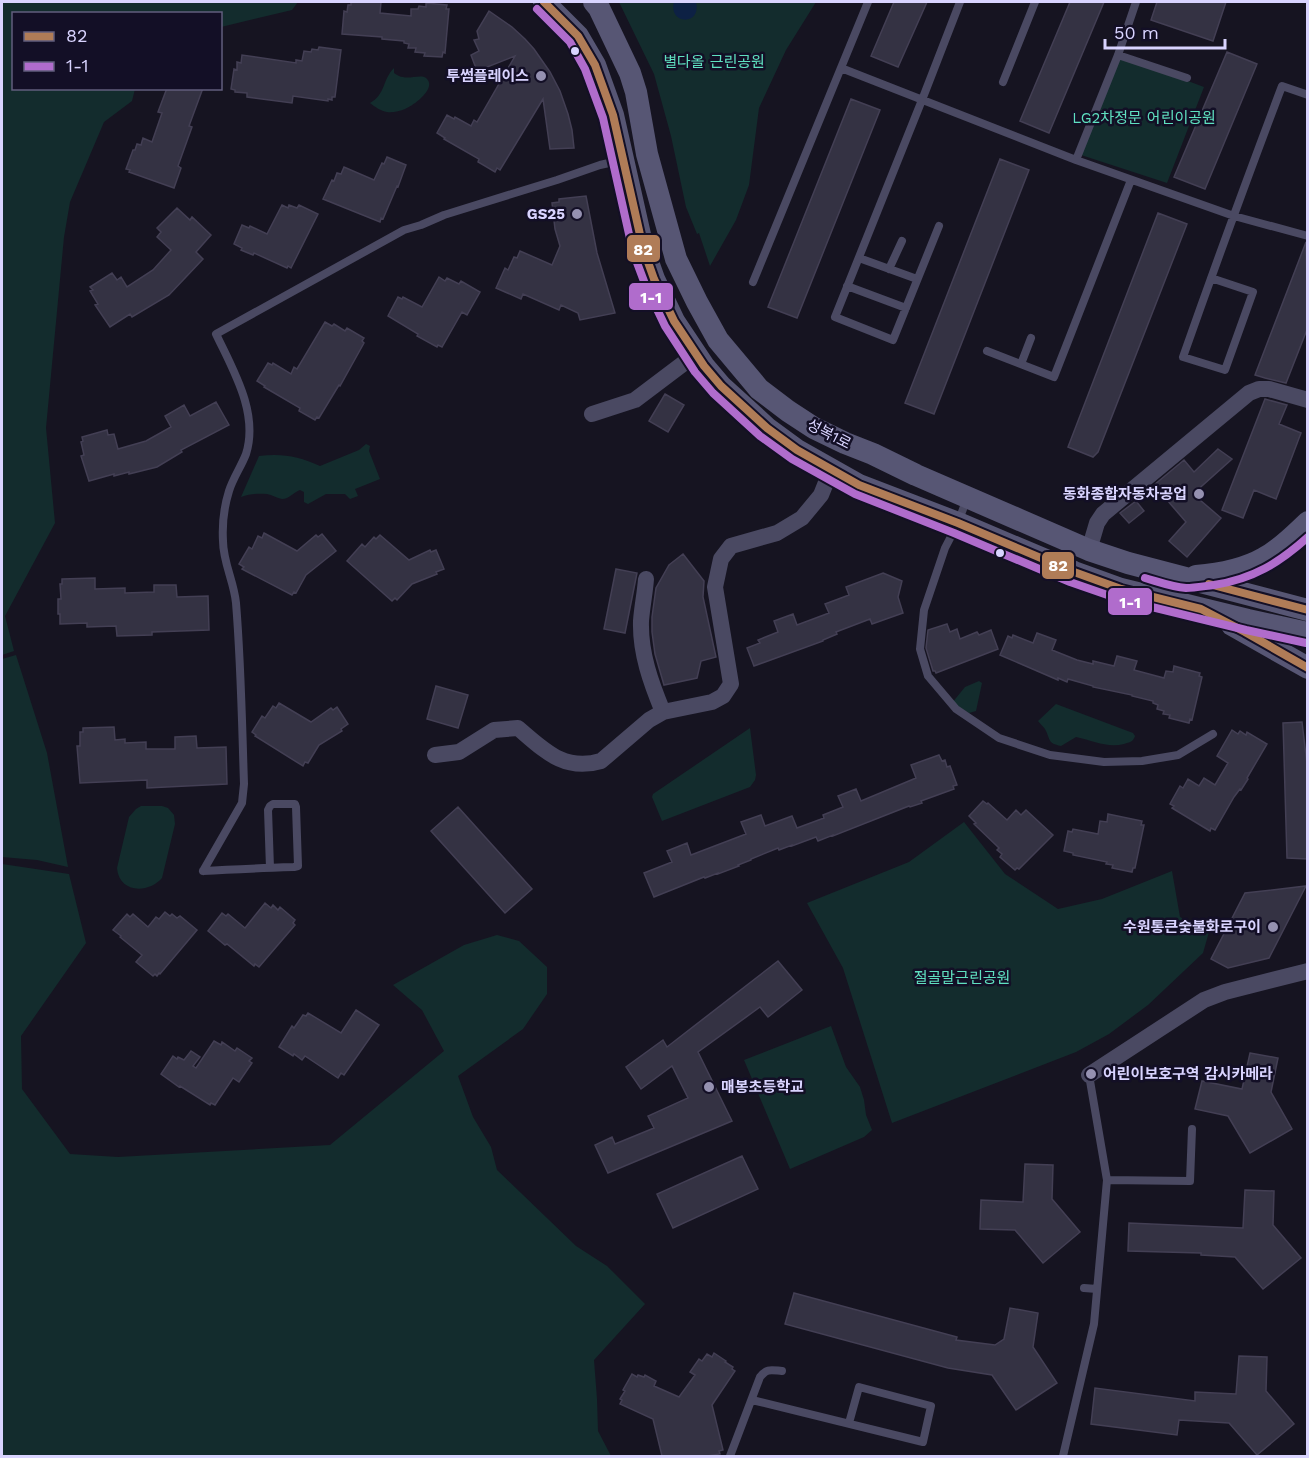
<svg xmlns="http://www.w3.org/2000/svg" width="1309" height="1458" font-family="'Work Sans','Noto Sans KR',sans-serif">
  <rect width="100%" height="100%" fill="#161421"/>
  <!-- green -->
  <path fill="#132c2d" d="M2 2H298L292 10 221 27 220 14H14V88L135 89 132 101 104 122 70 202 64 237 46 428 55 523 5 616 14 651 2 655Z
    M619 2H816L786 50 759 108 749 185 736 220 710 266 699 233 697 234 686 207 671 136 654 74Z
    M1118 55 1204 87 1167 183 1081 155Z
    M394 68V73C397 75 400 77 403 77 410 79 421 74 426 78 438 88 413 106 405 109 400 111 392 113 387 112 381 111 375 107 370 103 386 94 382 80 394 68Z
    M366 444 370 446 369 451 380 479 355 489 358 496 350 499 345 494H326L308 504 304 502V492L300 490C294 492 289 499 282 499 277 498 272 495 267 494 258 493 250 494 241 497L259 456C281 453 299 456 320 466L359 450Z
    M16 655 47 753 68 867 37 860 2 857V659Z
    M979 681 982 683 976 711 969 713 952 703 965 687Z
    M1056 704 1133 733 1135 736C1133 742 1130 742 1124 744 1107 748 1094 741 1076 737L1061 746C1047 743 1051 740 1045 729 1043 726 1040 724 1038 721Z
    M750 728 756 775 755 780 750 787 662 821 652 797 653 794Z
    M141 806H162L168 808 174 815 175 824 162 878C148 894 119 893 117 868L129 817 136 809Z
    M964 822 1005 874 1058 909 1102 899 1172 871 1180 917 1209 932 1203 953 1148 1005 1109 1034 1076 1052 892 1123 843 968 807 903 909 862Z
    M2 864 69 874 86 943 21 1036 22 1089 70 1154 118 1157 330 1145 444 1051 422 1010 393 985 464 945 497 935 519 941 547 967V994L523 1029 458 1076 473 1117 491 1147 497 1170 576 1246 607 1266 645 1304 594 1360 597 1399 598 1431 611 1456H2Z
    M831 1026 846 1067 860 1087 864 1100 866 1115 872 1130 864 1137 790 1169 744 1060Z"/>
  <!-- water -->
  <path fill="#0d2144" d="M674 2H696C702 26 668 25 674 2Z"/>
  <!-- building -->
  <path fill="#343243" stroke="#433f54" stroke-width="1.5" d="M351 2H381L380 13 411 16V9H418L419 6 426 7V3L447 5 446 9H449L445 53 443 52 442 57 424 56 425 53 415 52 416 48H408L409 44 404 43V41L382 39V37L342 34 344 11 347 12 348 5H351Z
    M894 2H927L898 67 871 56Z
    M1070 2H1104L1049 133 1020 121Z
    M1157 2H1226L1213 41 1151 20Z
    M489 11 512 27 525 39 534 49 550 72 560 91 568 114 572 130 574 148 550 149 543 99 500 170 497 168 495 172 478 162 479 159 444 139 445 138 437 133 447 115 454 119 455 117 471 126 474 120 477 122 515 56 477 71 471 55 479 51 474 40 479 39 477 31Z
    M319 47 341 50 335 97H332V100L328 99V101L293 96 292 103 247 97V93L235 92V90L231 89 234 69 237 70V62L241 63 242 55 296 63V60L302 61 304 51 311 52 312 49 318 50Z
    M1227 52 1257 64 1205 189 1174 177Z
    M167 88H203L189 126 192 127 178 166 181 168 174 188 129 172 130 170 126 169 133 150H135L137 144 141 145 143 138 152 142 162 113 158 112Z
    M851 99 880 110 797 318 768 307Z
    M387 157 406 165 398 187 397 186 383 219 381 218 380 222 323 199 332 180 334 181 337 173 341 174 344 167 374 180 382 163 384 164Z
    M1000 159 1029 170 934 414 905 403Z
    M586 196 597 253 615 313 580 320 578 313 561 305 559 310 523 294 521 299 496 288 505 268 508 270 514 257 517 258 520 251 552 265 560 246 555 229 552 203 559 202V199Z
    M282 205 288 208 289 205 297 208 299 205 318 214 291 268 288 266 287 268 254 253 253 255 241 250 242 248 234 244 242 225 249 228 250 226 267 234Z
    M177 208 190 220 192 217 211 235 196 252 203 259 169 295 132 317 130 314 110 327 95 305 98 304 90 291 93 290 90 287 112 273 117 280 121 277 127 287 153 270 171 250 157 237 161 232 157 228Z
    M1158 213 1187 224 1098 452 1093 457 1068 447Z
    M1306 242 1308 327 1286 383 1265 378 1255 375Z
    M439 277 445 281 447 278 459 284 461 281 480 292 467 315 462 312 442 347 438 345 437 347 417 336 418 334 388 316 398 297 402 299 403 297 422 307Z
    M325 322 332 326 334 324 345 331 347 328 364 338 362 341 364 343 340 386 339 385 319 418 317 417 315 420 299 411 300 408 264 387 265 386 257 381 268 363 272 365 273 363 291 374 294 367 297 369Z
    M665 394 684 405 668 432 649 421Z
    M1265 399 1287 405 1279 424 1301 433 1276 499 1254 490 1243 518 1222 510Z
    M216 402 229 425 181 450 182 452 157 467 129 474V472L114 476V474L89 481 81 456 84 455 81 442 83 441 82 437 107 430 108 435 114 434 118 449 146 441 171 427 165 416 184 405 190 416Z
    M1218 449 1232 459 1193 494 1221 518 1187 557 1169 541 1186 522 1154 485 1184 460 1194 472Z
    M1136 501 1144 511 1129 523 1120 513Z
    M264 533 297 551 316 535 318 537 322 534 336 551 306 575 296 593 294 592 292 595 242 569 244 567 239 564 249 547 252 549 258 536 262 538Z
    M380 535 409 560 430 550 431 552 436 550 444 569 436 572 437 574 412 584 397 600 395 598 392 601 347 561 362 544 365 547 374 537 376 539Z
    M683 554 704 581 703 597 716 657 701 661 697 678 664 685 655 654 652 632V617L656 588 669 565Z
    M616 569 637 573 625 633 604 629Z
    M883 573 902 581 898 597 903 613 872 624 870 619 836 632 837 634 823 640V641L754 666 747 648 760 643 758 640 778 632 774 621 793 614 797 625 829 613 825 604 849 595 846 587Z
    M95 578V589L125 588V593L154 592V585H176L177 597 208 596 209 630 152 632V635L117 636 116 626 87 627V623L60 624V614H58V599H61L60 584H62V579Z
    M947 624 950 632 957 629 960 639 977 632 979 635 991 630 998 649 936 673 935 671H933L926 648 928 630Z
    M1037 633 1056 640 1052 650 1077 660 1093 664V661L1114 666 1117 656 1137 661 1134 670 1164 678 1166 671 1173 672 1174 666 1200 673 1199 676 1202 677 1192 720 1190 719 1189 723 1169 718 1170 715 1163 714 1164 711 1157 709 1158 705 1153 703V701L1132 696V695L1093 687V686L1068 679 1067 682 1058 678V680L1000 655 1008 636 1012 638 1013 635 1033 643Z
    M436 686 468 695 458 728 427 719Z
    M279 703 311 722 331 708 333 710 337 707 348 724 341 729 342 731 319 745 308 763 305 762 303 766 255 736 256 735 252 732 262 716 265 718 273 706 276 708Z
    M1302 722 1308 772V859L1287 858 1283 723Z
    M114 727 115 740 125 739V743L146 742V749H175V737L196 736 197 748 226 747 227 784 147 788V780L80 783 77 746H80V732H83V728Z
    M1232 730 1238 734 1240 731 1246 735 1247 732 1267 744 1247 778 1248 779 1241 790 1240 789 1234 797 1215 830 1211 828 1210 831 1172 808 1174 806 1170 804 1180 786 1183 788 1188 779 1199 786 1204 778 1215 785 1228 763 1217 756Z
    M939 755 942 761 945 760 947 767 950 766 957 785 953 786 954 789 921 801 922 803 910 807 909 806 833 836V835L818 841 816 837 792 846V845L779 850 778 848 751 859V860L738 865 739 866 718 874V873L705 878 704 877 654 897 644 873 672 862 667 851 687 843 691 855 746 834 741 822 761 815 765 826 792 816 797 828 824 818 823 815 843 807 838 796 856 789 861 801 916 778 911 765Z
    M983 801 987 804 988 803 1007 820 1016 810 1021 815 1026 810 1053 835 1019 869 1017 868 1015 870 1000 857 1002 854 997 850 999 848 974 824 976 823 969 816Z
    M458 807 532 889 505 913 431 831Z
    M1108 814 1142 821 1141 825H1144L1135 868H1133L1132 872 1112 868 1113 865 1106 864 1107 862 1073 855V853L1064 851 1068 831 1072 832 1073 829 1098 834 1100 821 1107 822Z
    M1306 886 1269 958 1228 968 1211 959 1245 893Z
    M265 903 271 908 273 905 278 910 280 907 295 920 293 923 295 925 259 967 255 964 254 966 227 944 225 945 208 931 222 913 226 916 228 914 245 928Z
    M165 912 170 916 172 914 177 918 180 916 197 930 160 974 159 973 157 976 155 974 153 976 136 962 142 955 120 937 121 936 113 930 127 914 130 917 133 914 148 927 156 917 159 919Z
    M778 961 802 990 768 1017 760 1007 698 1052 732 1121 608 1173 595 1145 612 1137 615 1144 654 1128 648 1116 688 1098 672 1066 641 1089 626 1067 663 1040 667 1047Z
    M356 1010 379 1025 344 1075 341 1073 338 1078 305 1056 302 1060 294 1054 293 1056 279 1047 292 1026 294 1028 303 1015 306 1016 308 1013 341 1033Z
    M214 1041 221 1045 222 1042 235 1051 237 1048 252 1058 249 1061 252 1063 239 1082 233 1078 215 1105 211 1103 210 1105 180 1086 179 1087 161 1074 173 1056 177 1059 178 1057 184 1060 191 1051 200 1057 193 1066 196 1068Z
    M1250 1053 1278 1058 1271 1092 1292 1129 1250 1153 1228 1116 1195 1109 1202 1081 1242 1089Z
    M742 1156 758 1189 673 1228 657 1194Z
    M1025 1164 1053 1165 1052 1199 1080 1232 1043 1263 1015 1230 980 1229 981 1200 1023 1202Z
    M1245 1190 1274 1191 1273 1225 1301 1258 1263 1289 1235 1257 1201 1255V1253L1128 1251 1129 1223 1243 1228Z
    M794 1293 957 1337 956 1340 995 1345 1004 1339 1010 1308 1038 1313 1033 1347 1057 1383 1016 1410 992 1375 948 1368 785 1324Z
    M714 1353 726 1361 725 1362 733 1367 732 1369 735 1371 712 1405 723 1450 719 1451 720 1454 707 1456H662L653 1419 620 1404 622 1400 620 1399 625 1391 623 1390 632 1374 637 1377 638 1375 644 1377 645 1375 656 1381 654 1386 679 1397 695 1375 690 1372 699 1359 702 1361 707 1354 712 1357Z
    M1239 1356 1267 1357 1266 1391 1294 1424 1257 1455 1229 1423 1179 1420 1177 1435 1091 1424 1095 1388 1195 1401V1392L1236 1394Z"/>
  <g fill="none" stroke-linecap="round" stroke-linejoin="round">
    <!-- lane -->
    <path stroke="#4a4962" stroke-width="8" d="M1118 55 1187 78
      M841 68 1076 160 1234 216 1308 236
      M1003 82 1035 2
      M1076 160 1118 55 1136 2
      M939 226 893 340 835 317 922 100 960 2
      M859 258 917 279
      M889 269 902 241
      M1211 278 1253 292 1225 370 1183 357C1215 266 1248 176 1282 86L1308 95
      M753 282 868 2
      M847 286 906 308
      M987 351 1054 377 1131 180
      M1021 364 1031 338
      M967 498 958 523 945 548 924 610 920 649 928 676 956 709 999 738 1050 755 1104 762 1142 761 1178 755 1213 734
      M203 871 242 803 244 784C242 724 241 663 236 603 234 582 223 562 223 541 222 524 224 507 229 491 233 478 241 467 246 454 259 413 233 370 216 334L404 230 421 225 444 215 557 180 600 165 622 160
      M203 871C234 869 264 868 294 867L298 866 296 807 295 804H273L270 806 268 810 270 868
      M1107 1180 1190 1181 1192 1129
      M1084 1288 1097 1289
      M752 1400 923 1442 931 1406 859 1387 849 1423
      M730 1456 760 1377C767 1368 771 1370 782 1371
      M1063 1456 1094 1324 1107 1180 1089 1075"/>
    <!-- street -->
    <path stroke="#4a4962" stroke-width="16" d="M592 414 635 400 684 363 694 352
      M1089 550 1097 523 1103 514 1249 393 1259 389H1269L1308 400
      M646 579C645 593 642 607 641 621 640 653 651 683 663 712
      M435 755 459 752 494 730 518 728C544 750 564 772 601 761L649 720 663 712 712 702 723 696 731 684 715 587 721 559 731 546 777 533 802 518 821 495 831 470
      M1089 1075 1204 1000 1225 992 1308 971"/>
    <!-- secondary -->
    <path stroke="#575674" stroke-width="22" d="M544 2 578 36 595 65 613 115 643 248 654 279 674 321 704 366 721 386 767 428 797 450 859 485 958 523 1074 572 1121 589 1248 620 1308 633
      M594 2 599 8 630 73 636 92 647 154 676 259 697 302 718 340 759 389 788 411 814 428 845 443 873 454 916 475 1089 550 1128 563 1308 610
      M1196 576C1220 574 1243 570 1264 558 1281 549 1294 535 1308 522
      M1232 625 1308 668"/>
    <defs>
      <path id="bus-1" d="M544 2 578 36 595 65 613 115 643 248 654 279 674 321 704 366 721 386 767 428 797 450 859 485 958 523 1074 572 1121 589 1201 609 1245 632 1308 668
        M1209 584 1308 610"/>
      <path id="bus-2" d="M537 9 570 42 585 69 603 118 633 252 645 284 665 326 695 372 713 393 760 436 792 459 855 494 954 533 1070 582 1119 599 1246 630 1306 643
        M1145 578C1159 582 1172 587 1186 588 1195 588 1205 586 1214 585 1253 579 1279 563 1308 537"/>
    </defs>
    <!-- bus-1 casing -->
    <use href="#bus-1" stroke="#130f26" stroke-width="12"/>
    <!-- bus-2 casing -->
    <use href="#bus-2" stroke="#130f26" stroke-width="12"/>
    <!-- bus-1 -->
    <use href="#bus-1" stroke="#b07c57" stroke-width="8"/>
    <!-- bus-2 -->
    <use href="#bus-2" stroke="#b06ccc" stroke-width="8"/>
  </g>
  <!-- markers -->
  <g fill="#d9d4ff" stroke="#130f26" stroke-width="2">
    <circle cx="575" cy="51" r="5"/>
    <circle cx="1000" cy="553" r="5"/>
  </g>
  <g fill="#9591b1" stroke="#130f26" stroke-width="2">
    <circle cx="541" cy="76" r="6"/>
    <circle cx="577" cy="214" r="6"/>
    <circle cx="1199" cy="494" r="6"/>
    <circle cx="1273" cy="927" r="6"/>
    <circle cx="1091" cy="1074" r="6"/>
    <circle cx="709" cy="1087" r="6"/>
  </g>
  <g text-anchor="middle" stroke-width="5" stroke-linejoin="round" paint-order="stroke">
    <!-- park labels -->
    <g font-size="15" fill="#5fe0c0" stroke="#130f26">
      <text x="714" y="67">별다올 근린공원</text>
      <text x="1144" y="123">LG2차정문 어린이공원</text>
      <text x="962" y="983">절골말근린공원</text>
    </g>
    <!-- poi labels -->
    <g font-size="15" font-weight="bold" fill="#d9d4ff" stroke="#130f26" text-anchor="end">
      <text x="529" y="81">투썸플레이스</text>
      <text x="565" y="219">GS25</text>
      <text x="1187" y="499">동화종합자동차공업</text>
      <text x="1261" y="932">수원통큰숯불화로구이</text>
      <text x="1103" y="1079" text-anchor="start">어린이보호구역 감시카메라</text>
      <text x="721" y="1092" text-anchor="start">매봉초등학교</text>
    </g>
    <!-- street labels -->
    <g font-size="15" fill="#d9d4ff" stroke="#130f26">
      <text transform="translate(829 434) rotate(27)" y="5">성복1로</text>
    </g>
  </g>
  <g stroke="#130f26" stroke-width="2">
    <rect x="626" y="234" width="35" height="29" rx="6" fill="#b07c57"/>
    <rect x="628" y="282" width="46" height="29" rx="6" fill="#b06ccc"/>
    <rect x="1041" y="551" width="34" height="29" rx="6" fill="#b07c57"/>
    <rect x="1107" y="587" width="46" height="29" rx="6" fill="#b06ccc"/>
  </g>
  <g font-size="16" text-anchor="middle" font-weight="bold" fill="#fff">
    <text x="643" y="255">82</text>
    <text x="651" y="303">1-1</text>
    <text x="1058" y="571">82</text>
    <text x="1130" y="608">1-1</text>
  </g>
  <!-- border -->
  <rect width="1309" height="1458" fill="none" stroke="#d9d4ff" stroke-width="6"/>
  <!-- legend -->
  <rect x="12" y="12" width="210" height="78" fill="#130f26" stroke="#625e7d" stroke-width="1.5"/>
  <rect x="24" y="32" width="30" height="9" fill="#b07c57" stroke="#625e7d" stroke-width="1.5"/>
  <text x="66" y="42" font-size="18" fill="#d9d4ff">82</text>
  <rect x="24" y="62" width="30" height="9" fill="#b06ccc" stroke="#625e7d" stroke-width="1.5"/>
  <text x="66" y="72" font-size="18" fill="#d9d4ff">1-1</text>
  <!-- scale -->
  <path d="M1105 39v9h120v-9" fill="none" stroke="#d9d4ff" stroke-width="3"/>
  <text x="1114" y="39" font-size="18" fill="#d9d4ff" stroke="#130f26" stroke-width="4.5" paint-order="stroke">50 m</text>
</svg>
